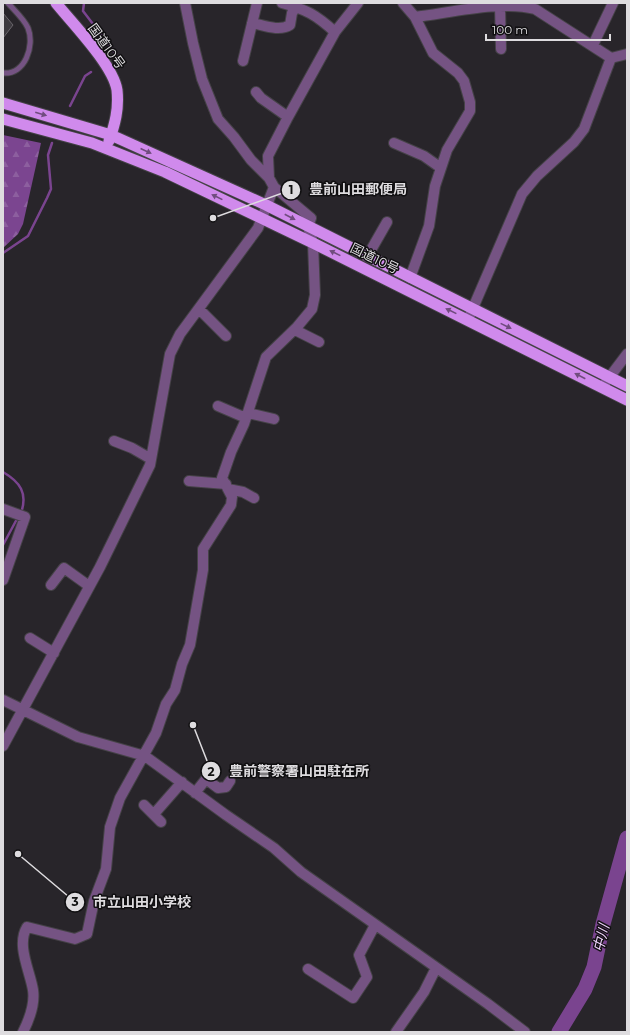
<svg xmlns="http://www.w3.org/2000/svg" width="630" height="1035" font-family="Montserrat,'Noto Sans JP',sans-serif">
  <defs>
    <pattern id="forest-firs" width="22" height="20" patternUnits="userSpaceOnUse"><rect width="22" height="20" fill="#7b4590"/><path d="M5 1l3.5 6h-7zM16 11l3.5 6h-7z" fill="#8d5f9f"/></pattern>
  </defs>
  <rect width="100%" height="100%" fill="#28252a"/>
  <!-- forest -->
  <path fill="url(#forest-firs)" d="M3 135 41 143 23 224 18 234 3 248Z"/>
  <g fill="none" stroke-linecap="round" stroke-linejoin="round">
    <!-- stream -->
    <path stroke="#7a448f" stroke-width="2.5" d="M84 3 83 11 116 54
      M70 106 85 76 91 72
      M3 253 28 236 47 198 51 189 48 155 52 143
      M3 472C20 482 28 493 21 513
      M3 545 18 517"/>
    <!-- river -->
    <path stroke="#7a448f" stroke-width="15" d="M559 1032 585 989 594 967 603 924 627 838"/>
  </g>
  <!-- building -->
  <path fill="#3d3a3f" stroke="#69656b" d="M3 13 13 25 3 38Z"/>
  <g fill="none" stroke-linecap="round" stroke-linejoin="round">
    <defs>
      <path id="service" d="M3 73C25 75 35 46 28 28 24 19 14 10 8 3"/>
      <path id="minor" d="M282 3C307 10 315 14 335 32
        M403 3 415 17 433 53 458 73 464 81 470 102V111L447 150 435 186 429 226 410 278
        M500 6 501 49
        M415 17C449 13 503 0 535 9L611 58
        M252 23C263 25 279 32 290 25L292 13 296 7
        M593 45 613 3
        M611 58 627 54
        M243 61 257 3
        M256 92 261 98 288 117
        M394 143 424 156 441 168
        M269 178 268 156 288 117 335 32 358 3
        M367 257 387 222
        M199 309 226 336
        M470 315 522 194 537 176 574 142 584 129 611 58
        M295 330 319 342
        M602 387 627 354
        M218 406 246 418
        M248 413 274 419
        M114 441 132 448 151 459
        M189 481 226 484
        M228 489 243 492 254 498
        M3 509 25 517 3 580
        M51 585 64 568 89 586
        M30 638 54 653
        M3 700 78 737 145 756 226 815 274 848 301 872 488 1004 525 1032
        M3 746 100 567 150 465 170 354 180 334 258 228 274 187
        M195 793 206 779 218 788 226 787 230 781
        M144 805 161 822
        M154 814 182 782
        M308 969 353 998 367 977 359 955 375 925
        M23 1032C29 1020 35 1003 33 990 30 971 16 945 27 927L75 939 87 934 94 901 106 869 110 827 120 798 156 733 166 704 175 690 182 664 190 645 203 570V549L231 505 232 497 222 478 231 452 244 424 266 357 297 327 312 309 315 295 313 243 308 227 311 218 274 187 269 178 251 160 234 137 218 119 202 79 193 43 185 3
        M396 1032 424 992 436 968"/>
      <path id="trunk" d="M56 3C73 24 113 65 117 90 119 109 115 124 109 141
        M3 103 111 135 266 205 627 386
        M3 119 92 143 165 172 313 243 627 400"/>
    </defs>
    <!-- service casing -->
    <use href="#service" stroke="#454247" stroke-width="7"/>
    <!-- minor casing -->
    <use href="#minor" stroke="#454247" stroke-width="12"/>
    <!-- trunk casing -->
    <use href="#trunk" stroke="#454247" stroke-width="13"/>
    <!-- service -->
    <use href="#service" stroke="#755383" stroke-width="5"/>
    <!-- minor -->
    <use href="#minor" stroke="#755383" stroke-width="10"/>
    <!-- trunk -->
    <use href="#trunk" stroke="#d08aec" stroke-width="11"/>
  </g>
  <!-- one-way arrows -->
  <defs><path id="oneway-solid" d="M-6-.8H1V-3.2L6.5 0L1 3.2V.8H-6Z"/></defs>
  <g fill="#704c7e">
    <use href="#oneway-solid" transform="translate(41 114) rotate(16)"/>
    <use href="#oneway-solid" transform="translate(146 151) rotate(25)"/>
    <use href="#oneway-solid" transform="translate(217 197) rotate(-154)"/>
    <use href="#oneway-solid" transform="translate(290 217) rotate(28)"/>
    <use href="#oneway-solid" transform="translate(335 253) rotate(-154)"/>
    <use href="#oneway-solid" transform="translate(451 311) rotate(-154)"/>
    <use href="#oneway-solid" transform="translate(506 326) rotate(26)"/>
    <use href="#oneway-solid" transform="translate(580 376) rotate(-153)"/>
  </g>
  <g text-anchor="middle" stroke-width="3" stroke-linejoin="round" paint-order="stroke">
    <!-- street labels -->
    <g font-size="13" fill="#dedcdf" stroke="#100f11">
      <text transform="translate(107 46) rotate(54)" y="5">国道10号</text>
      <text transform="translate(375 258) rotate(26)" y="5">国道10号</text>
    </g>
    <!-- water labels -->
    <g font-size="14" font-style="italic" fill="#f0d3fd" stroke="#100f11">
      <text transform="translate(601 938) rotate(-76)" y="5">中川</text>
    </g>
  </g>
  <!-- callouts -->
  <path fill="none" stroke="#dedcdf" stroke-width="1.5" d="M213 218L291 190M193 725L211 771M18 854L75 902"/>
  <g fill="#dedcdf" stroke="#100f11" stroke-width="1.5">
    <circle cx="213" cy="218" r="4"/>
    <circle cx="193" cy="725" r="4"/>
    <circle cx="18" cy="854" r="4"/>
    <circle cx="291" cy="190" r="10"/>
    <circle cx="211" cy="771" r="10"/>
    <circle cx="75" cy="902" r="10"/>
  </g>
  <g font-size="12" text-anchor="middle" font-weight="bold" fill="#111">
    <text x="291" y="194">1</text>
    <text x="211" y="776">2</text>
    <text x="75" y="906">3</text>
  </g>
  <g font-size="14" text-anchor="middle" font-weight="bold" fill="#dedcdf" stroke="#100f11" stroke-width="3" stroke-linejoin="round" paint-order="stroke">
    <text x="358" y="194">豊前山田郵便局</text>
    <text x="299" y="776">豊前警察署山田駐在所</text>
    <text x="142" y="907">市立山田小学校</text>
  </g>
  <!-- border -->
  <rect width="630" height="1035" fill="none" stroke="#dedcdf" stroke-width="8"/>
  <!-- scale -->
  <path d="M486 34v6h124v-6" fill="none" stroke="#dedcdf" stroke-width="2"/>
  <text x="492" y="34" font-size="12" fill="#dedcdf" stroke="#100f11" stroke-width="3" paint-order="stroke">100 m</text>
</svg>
